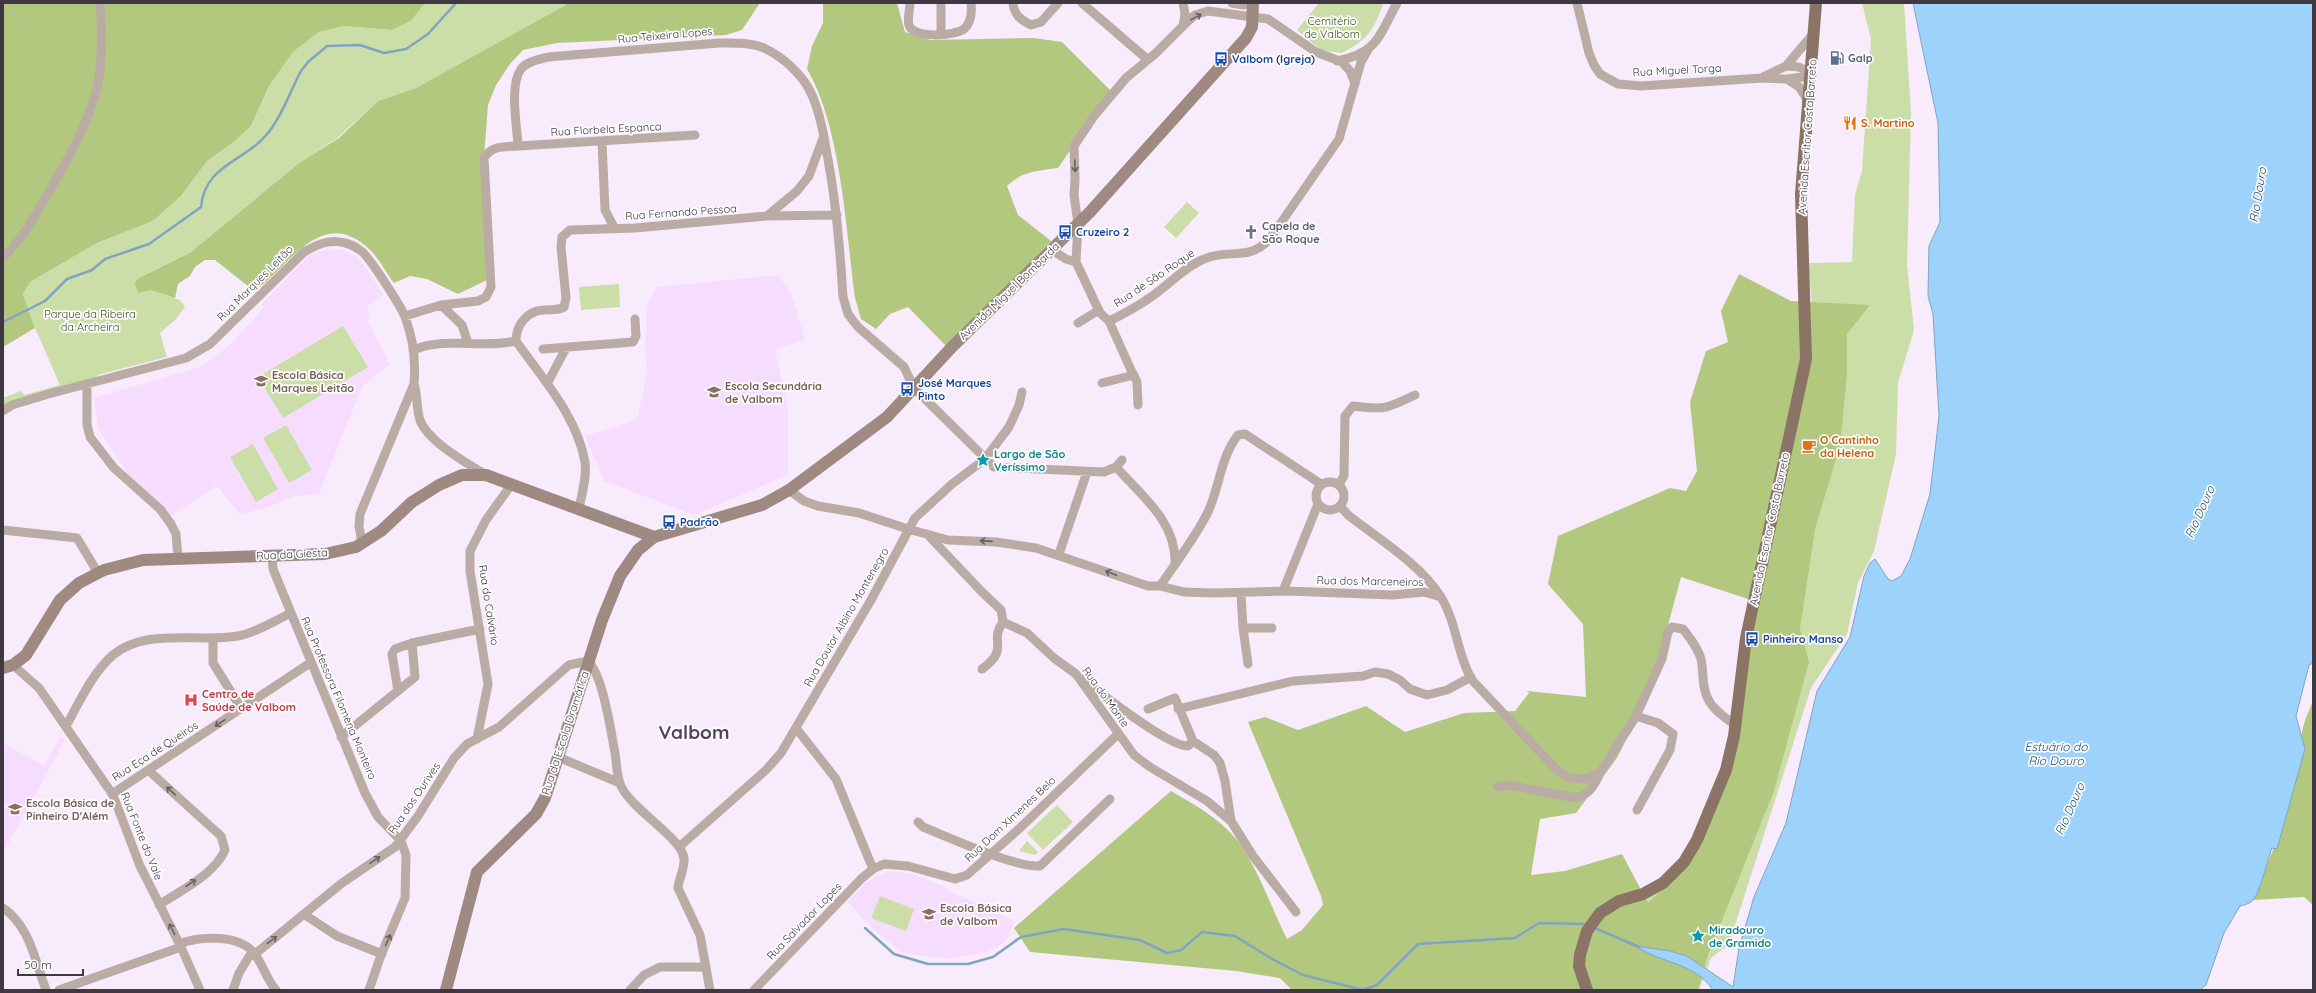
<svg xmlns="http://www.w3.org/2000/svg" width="2316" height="993" font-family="Quicksand,sans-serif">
  <rect width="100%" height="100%" fill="#f8ebfc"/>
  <!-- built -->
  <path fill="#f6ddff" d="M327 249 343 250 358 257 384 295 368 306 369 324 390 364 362 387 319 494 294 496 276 504 241 515 217 486 170 516 153 496 133 481 98 429 94 398 200 367 229 346 264 307 261 305 308 256Z
    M779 275 793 298 805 340 775 349 788 411V475L694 515 604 481 585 436 637 420 647 373 645 346 647 304 657 287Z
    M60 737 65 740 3 853V743L44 766Z
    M891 871 912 874 946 887 947 890 1015 921 1005 942 988 952 947 959 902 953 871 927 848 902 863 885 875 877Z"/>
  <!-- green -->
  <path fill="#ccdea8" d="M425 3H569L416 88 378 101 336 139 299 163 191 252 137 279 150 290 180 300 185 307 176 319 160 333 167 357 101 374 97 376 96 381 3 407V398L21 391 24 395 60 385 35 328 23 294 30 282 97 243 153 221 181 196 207 161 234 142 251 126 269 86 293 52 319 32 343 26 392 30 411 21Z
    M1319 3H1383C1375 30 1366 41 1341 53L1321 50 1297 30Z
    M1862 3H1904L1911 113 1907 265 1914 330 1898 383 1896 454 1874 551 1858 583 1847 634 1811 688 1729 944 1711 958 1699 990H1594L1600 921 1671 884 1703 874 1814 324 1808 263 1852 262 1855 195 1862 171 1871 39Z
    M1187 202 1199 213 1176 238 1164 227Z
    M619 284 620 307 581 310 579 287Z
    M343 326 368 367 283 418 258 377Z
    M286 425 312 470 289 483 263 438Z
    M253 444 278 489 256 502 230 457Z
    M1057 805 1073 822 1043 850 1027 833Z
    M1027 841 1038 852 1035 855 1019 851Z
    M880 896 914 909 906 931 871 918Z"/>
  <!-- forest -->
  <path fill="#b2c87f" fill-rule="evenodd" d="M3 3H425L411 21 392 30 343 26 319 32 293 52 269 86 251 126 234 142 207 161 181 196 153 221 97 243 30 282 23 294 35 328 3 347Z
    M569 3H760L742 30 726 35 557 43 523 50 510 64 496 85 488 105 483 169 489 279 458 294 427 279 410 276 394 283C386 273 379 258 369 249 322 205 290 265 256 290H253L215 260H205L195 267 190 276 178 284 175 298 150 290 138 293 135 284 137 279 191 252 299 163 339 138 378 101 416 88Z
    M823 3H897L905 32 930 40 1034 38 1062 42 1111 91 1058 168C1037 171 1022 171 1007 186L1018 215 1051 241 948 348 908 307 890 314 876 329 861 319 855 298C846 231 841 126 807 69L812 46 823 23Z
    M1739 274 1791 301 1870 305 1847 334V374L1840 446 1815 529 1800 629 1809 662 1774 791 1708 955 1698 990H1292L1280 978 1236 971 1030 952 1014 928 1171 791C1195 805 1219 818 1237 840 1255 862 1273 911 1287 939L1302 930 1323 905 1321 896 1248 722 1265 717 1298 730 1366 706 1405 732 1464 713 1515 711 1529 693 1527 691 1586 697 1583 624 1548 584 1558 536 1670 488 1686 491 1697 471 1690 402 1706 351 1728 342 1721 311ZM1681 577 1751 600 1731 764 1690 862 1648 903 1622 854 1565 871 1531 875 1540 819 1576 813 1617 758 1650 692Z
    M2313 701V905L2304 897 2252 900 2273 850 2305 720Z"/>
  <!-- water -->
  <path fill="#9dd2fb" stroke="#81a4c4" d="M1913 3H2313V663L2309 665 2296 716 2305 749 2277 849 2272 848C2268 859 2259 896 2252 901 2249 904 2244 905 2240 906L2224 933 2206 985 2200 990H1713C1694 962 1661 964 1636 946L1670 951 1687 956 1733 987 1739 948 1754 897 1786 823 1817 691 1850 637 1864 576 1870 563 1875 559 1888 579 1892 581 1901 576 1910 559 1930 494 1939 416 1933 314 1928 296 1929 246 1940 222 1938 123Z"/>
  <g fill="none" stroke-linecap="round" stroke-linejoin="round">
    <!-- stream -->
    <path stroke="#81a4c4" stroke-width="2.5" d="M3 322 45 301 67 279 92 270 105 259 149 244 201 207C205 164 245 162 268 133 283 115 290 91 301 71L308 62 327 46 360 45 384 53 406 49 428 34 456 3
      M865 928 894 954 928 964H968L993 957 1021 937 1064 929 1140 940 1167 953 1181 950 1202 932 1235 936 1272 959 1303 975 1363 990 1377 985 1418 944 1515 938 1539 923 1584 924
      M1597 929 1639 947"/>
    <!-- street -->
    <path stroke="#baaca4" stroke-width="9" d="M910 3C910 9 907 19 909 25 913 39 954 36 964 29 971 23 972 12 971 3
      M1013 3C1014 15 1021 20 1031 25L1041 22 1058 3
      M1082 3 1147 59
      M1183 3 1185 14 1183 26 1195 15 1208 11 1268 19 1316 52 1342 62 1350 71 1355 84
      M1232 3 1243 5 1253 4
      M1577 3 1589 53 1594 65 1600 74 1618 84 1641 86 1762 78 1787 79 1799 87 1809 102
      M941 34V3
      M1337 61C1378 53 1379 36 1397 3
      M1786 66 1799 67 1811 73
      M1763 77 1786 66 1814 33
      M1787 79 1811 76
      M602 142 605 210 615 229
      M518 146 695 135
      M767 216 837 215
      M1052 250 1066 259 1076 262
      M3 257C22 240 34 217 47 195 67 161 87 127 97 88 103 62 102 30 100 3
      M441 305 462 325 468 343
      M405 316 441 305 478 301 486 297 491 287 484 158C492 145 504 147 518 146 517 125 509 86 521 69 527 61 539 60 548 57L719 43C733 43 750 42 764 48 783 57 802 74 811 93 819 110 823 130 826 149 836 198 840 247 843 297L848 314 858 327 904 367 914 388 994 467 1104 472 1116 467 1122 460
      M1109 321C1124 314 1138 306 1151 297 1169 285 1184 267 1204 259 1229 248 1247 262 1269 240L1339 139 1361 62 1368 50
      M1078 323 1099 310
      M516 341C516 325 527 311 543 310 551 309 557 311 564 307L566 298 561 247 562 237 570 230 635 228 767 216 797 191 809 176 823 138
      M543 349 633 342 636 336 635 319
      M413 350C448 336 480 349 516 341 542 378 577 416 585 462 587 477 582 494 579 508
      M548 382 566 348
      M1102 383 1134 375
      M87 384V425L90 437 114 468 160 509 171 524 176 534 178 558
      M414 384C418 395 416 408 420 420 428 442 467 463 486 475
      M1138 405 1137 382 1131 370 1109 321 1100 313 1076 262 1078 224 1074 195 1075 179 1074 146 1094 116 1126 78 1156 53 1183 26
      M3 411 12 405 52 393 186 358 210 344 304 252C318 244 329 239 345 243 350 244 357 248 361 251 369 256 402 308 405 317 413 338 416 361 414 384L360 514 359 526 362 543
      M1116 467C1141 495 1177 522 1175 564
      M1316 496a14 14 0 1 1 28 0a14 14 0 1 1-28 0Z
      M1339 484 1344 476 1345 416 1353 406C1385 410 1386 409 1415 395
      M789 490 804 501 818 506 859 513 908 529 948 540 996 542 1036 548 1148 586H1160L1184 592 1214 593 1287 591 1393 595 1424 592 1441 597C1457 623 1457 655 1472 680L1556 769 1569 778 1586 779 1600 773 1636 716 1662 659 1668 632 1672 627 1683 629C1690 638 1698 648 1701 659 1704 672 1701 686 1708 699 1713 710 1726 718 1735 725
      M1340 506 1348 515C1380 540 1419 563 1441 597
      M3 530 77 538 98 573
      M927 534 982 592 1001 610 1003 622 1027 633 1054 658 1076 674 1134 755 1150 767 1207 801 1231 821
      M1059 554 1087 472
      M272 555 273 569 365 793 378 817 401 841 406 855 405 898 381 955 369 990
      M1160 586C1177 561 1195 538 1208 512 1220 486 1220 458 1238 435L1245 434 1321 484
      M1283 591 1318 504
      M1241 594 1243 628H1272
      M1243 628 1248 664
      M213 638V663L241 708
      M13 665 39 688 113 795 140 866 181 947 200 990
      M982 669C1011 648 988 642 1003 622
      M1082 679C1099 692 1169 747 1188 746L1193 741
      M398 691 392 654 395 649 412 643
      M1148 709 1175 698 1193 741 1214 755 1220 763 1225 781 1231 821 1253 856 1296 912
      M1178 709 1293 681 1363 676 1375 672 1388 674 1400 680 1410 689 1427 695 1447 690 1471 677
      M1636 716 1658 723 1673 734 1670 750 1637 810
      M66 726C79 703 92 673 113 655 147 627 198 643 238 636 255 633 274 621 291 613
      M796 728 836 779 873 869
      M341 737 415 677 412 643 480 629
      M477 739 488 684 470 571V551L486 520 511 485
      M558 757 620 783
      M148 770 221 836 225 850C214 875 181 890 159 905
      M1497 787 1508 785 1576 798C1590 794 1594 786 1600 773
      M112 794 310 663
      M918 822 923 827C948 837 1016 868 1040 866L1110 799
      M679 847 766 770 781 753 871 600 915 518 952 484 985 459 1009 427 1019 405 1022 392
      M3 908C30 926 35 961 46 990
      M305 915 337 936 382 954
      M179 944C199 936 239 934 254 953 263 964 266 979 276 990
      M59 990 181 947
      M233 990 239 973 250 955 255 954 342 883 395 847 418 816 454 758 467 744 499 727 569 665 588 661C603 675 611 732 615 753 617 764 616 775 621 786 632 810 681 837 684 858 685 869 679 877 678 888L700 935 710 990
      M630 990 644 975 660 967H706
      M754 990 861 879 873 869 884 864 908 866 955 879 967 875 1021 827 1118 734"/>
    <!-- secondary -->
    <path stroke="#9e8a80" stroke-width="12" d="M3 668 13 665 26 655 60 600 79 583 104 570 143 560 325 554 356 547 381 531 412 502 439 485 462 475H486L654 537
      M446 990 477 872 536 814 545 798 602 620 620 576 638 550 654 537 762 505 789 490 887 417 952 347 1090 212 1246 38 1252 27 1253 3"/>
    <!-- primary -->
    <path stroke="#8b7366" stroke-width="12" d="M1587 990 1579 966 1580 955 1587 931 1600 913 1619 901 1643 894 1663 883 1684 862 1697 840 1726 770 1734 736 1746 638 1806 359 1801 194 1816 3"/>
  </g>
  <!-- one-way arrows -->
  <defs><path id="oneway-shaft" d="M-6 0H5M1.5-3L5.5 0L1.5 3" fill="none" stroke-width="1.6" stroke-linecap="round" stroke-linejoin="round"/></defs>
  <g stroke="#6a6064">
    <use href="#oneway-shaft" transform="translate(1196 17) rotate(-29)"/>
    <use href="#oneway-shaft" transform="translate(1075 166) rotate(87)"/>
    <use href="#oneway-shaft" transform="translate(986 541) rotate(-176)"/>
    <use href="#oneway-shaft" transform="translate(1111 573) rotate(-158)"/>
    <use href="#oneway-shaft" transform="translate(220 723) rotate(146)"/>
    <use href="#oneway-shaft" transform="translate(171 791) rotate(-138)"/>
    <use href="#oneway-shaft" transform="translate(375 860) rotate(-35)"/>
    <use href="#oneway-shaft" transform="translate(191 883) rotate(-34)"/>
    <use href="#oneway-shaft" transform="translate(172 929) rotate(-117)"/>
    <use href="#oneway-shaft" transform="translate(272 940) rotate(-36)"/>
    <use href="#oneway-shaft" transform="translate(388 940) rotate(-66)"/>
  </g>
  <!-- icons -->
  <defs>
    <symbol id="fuel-bare" viewBox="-9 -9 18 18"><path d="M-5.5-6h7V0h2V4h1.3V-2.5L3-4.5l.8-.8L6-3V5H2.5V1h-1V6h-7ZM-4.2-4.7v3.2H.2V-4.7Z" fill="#5c6f8a" stroke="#fdfdfd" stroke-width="2.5" paint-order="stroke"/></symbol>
    <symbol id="bus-bare" viewBox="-9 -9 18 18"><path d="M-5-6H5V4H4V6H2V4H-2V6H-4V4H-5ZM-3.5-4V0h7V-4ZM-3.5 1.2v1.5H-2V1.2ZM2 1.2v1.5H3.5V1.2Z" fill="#1a4fb4" stroke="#fdfdfd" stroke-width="2.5" paint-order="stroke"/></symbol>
    <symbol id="restaurant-bare" viewBox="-9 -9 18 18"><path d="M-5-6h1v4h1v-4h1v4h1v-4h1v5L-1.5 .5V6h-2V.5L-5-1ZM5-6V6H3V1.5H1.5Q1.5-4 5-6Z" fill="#e8710a" stroke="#fdfdfd" stroke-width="2.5" paint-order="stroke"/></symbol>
    <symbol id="church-bare" viewBox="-9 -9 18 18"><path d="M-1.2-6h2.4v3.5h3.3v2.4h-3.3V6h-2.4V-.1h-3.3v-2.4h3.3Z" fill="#6b7280" stroke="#fdfdfd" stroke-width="2.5" paint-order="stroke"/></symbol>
    <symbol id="school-bare" viewBox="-9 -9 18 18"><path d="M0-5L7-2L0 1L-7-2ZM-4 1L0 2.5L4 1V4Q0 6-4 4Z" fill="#8d6e63" stroke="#fdfdfd" stroke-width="2.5" paint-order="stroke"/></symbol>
    <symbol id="cafe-bare" viewBox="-9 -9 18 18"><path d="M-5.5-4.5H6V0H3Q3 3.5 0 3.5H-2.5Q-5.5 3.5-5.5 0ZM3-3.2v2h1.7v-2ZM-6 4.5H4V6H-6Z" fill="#e8710a" stroke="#fdfdfd" stroke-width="2.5" paint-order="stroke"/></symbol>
    <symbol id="sight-bare" viewBox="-9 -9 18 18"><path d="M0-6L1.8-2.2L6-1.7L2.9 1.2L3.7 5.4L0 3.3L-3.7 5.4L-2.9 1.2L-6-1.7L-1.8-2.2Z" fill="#0f9aa8" stroke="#fdfdfd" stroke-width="2.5" paint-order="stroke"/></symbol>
    <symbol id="hospital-bare" viewBox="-9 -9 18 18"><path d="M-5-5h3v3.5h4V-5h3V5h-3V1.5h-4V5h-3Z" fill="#e0444e" stroke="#fdfdfd" stroke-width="2.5" paint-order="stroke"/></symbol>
  </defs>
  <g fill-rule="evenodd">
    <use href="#fuel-bare" x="1827" y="48" width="20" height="20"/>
    <use href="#bus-bare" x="1211" y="49" width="20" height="20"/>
    <use href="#restaurant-bare" x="1840" y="113" width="20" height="20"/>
    <use href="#bus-bare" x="1055" y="222" width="20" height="20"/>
    <use href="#church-bare" x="1241" y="222" width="20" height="20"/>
    <use href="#school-bare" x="251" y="371" width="20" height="20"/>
    <use href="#bus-bare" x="897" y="379" width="20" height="20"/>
    <use href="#school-bare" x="704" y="382" width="20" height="20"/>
    <use href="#cafe-bare" x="1799" y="436" width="20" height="20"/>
    <use href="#sight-bare" x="973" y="450" width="20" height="20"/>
    <use href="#bus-bare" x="659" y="512" width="20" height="20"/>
    <use href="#bus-bare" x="1742" y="629" width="20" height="20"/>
    <use href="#hospital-bare" x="181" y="690" width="20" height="20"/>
    <use href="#school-bare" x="5" y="799" width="20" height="20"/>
    <use href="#school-bare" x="919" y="904" width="20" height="20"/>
    <use href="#sight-bare" x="1688" y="926" width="20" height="20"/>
  </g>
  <g text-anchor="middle" stroke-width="3.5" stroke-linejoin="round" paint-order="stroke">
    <!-- park labels -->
    <g font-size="11" fill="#3d4b16" stroke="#fdfdfd">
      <text x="1332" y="25">Cemitério<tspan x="1332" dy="13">de Valbom</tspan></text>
      <text x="90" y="318">Parque da Ribeira<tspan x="90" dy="13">da Archeira</tspan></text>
    </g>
    <!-- street labels -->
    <g font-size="11" fill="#3f3742" stroke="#fdfdfd">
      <text transform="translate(665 35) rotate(-5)" y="4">Rua Teixeira Lopes</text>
      <text transform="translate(1677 70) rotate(-3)" y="4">Rua Miguel Torga</text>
      <text transform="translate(606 129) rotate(-3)" y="4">Rua Florbela Espanca</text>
      <text transform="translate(1807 137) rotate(-86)" y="4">Avenida Escritor Costa Barreto</text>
      <text transform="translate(681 212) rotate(-4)" y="4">Rua Fernando Pessoa</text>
      <text transform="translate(1154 278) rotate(-34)" y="4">Rua de São Roque</text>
      <text transform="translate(255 283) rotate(-45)" y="4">Rua Marques Leitão</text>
      <text transform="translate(1009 291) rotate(-44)" y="4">Avenida Miguel Bombarda</text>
      <text transform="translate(1769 529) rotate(-78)" y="4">Avenida Escritor Costa Barreto</text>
      <text transform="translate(292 554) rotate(-3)" y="4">Rua da Giesta</text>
      <text transform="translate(1370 581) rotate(1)" y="4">Rua dos Marceneiros</text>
      <text transform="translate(489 605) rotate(81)" y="4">Rua do Calvário</text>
      <text transform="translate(846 617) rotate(-60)" y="4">Rua Doutor Albino Montenegro</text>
      <text transform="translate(1106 697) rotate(54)" y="4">Rua do Monte</text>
      <text transform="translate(339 698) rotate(67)" y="4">Rua Professora Filomena Monteiro</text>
      <text transform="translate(565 733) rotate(-72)" y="4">Rua da Escola Dramática</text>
      <text transform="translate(155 751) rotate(-33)" y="4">Rua Eça de Queirós</text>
      <text transform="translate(414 798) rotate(-56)" y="4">Rua dos Ourives</text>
      <text transform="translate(1010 819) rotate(-43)" y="4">Rua Dom Ximenes Belo</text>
      <text transform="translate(142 836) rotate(68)" y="4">Rua Fonte do Vale</text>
      <text transform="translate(804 921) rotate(-46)" y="4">Rua Salvador Lopes</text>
    </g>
    <!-- service labels -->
    <g font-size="11" font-weight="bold" fill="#4e5e75" stroke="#fdfdfd" text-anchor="start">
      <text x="1848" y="62">Galp</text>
    </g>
    <!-- transit labels -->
    <g font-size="11" font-weight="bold" fill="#164399" stroke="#fdfdfd" text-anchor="start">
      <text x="1232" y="63">Valbom (Igreja)</text>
      <text x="1076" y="236">Cruzeiro 2</text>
      <text x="918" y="387">José Marques<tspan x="918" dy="13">Pinto</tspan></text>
      <text x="680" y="526">Padrão</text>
      <text x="1763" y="643">Pinheiro Manso</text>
    </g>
    <!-- food labels -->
    <g font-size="11" font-weight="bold" fill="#c56008" stroke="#fdfdfd" text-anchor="start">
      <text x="1861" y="127">S. Martino</text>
      <text x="1820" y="444">O Cantinho<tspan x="1820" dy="13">da Helena</tspan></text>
    </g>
    <!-- worship labels -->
    <g font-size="11" font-weight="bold" fill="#5b616d" stroke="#fdfdfd" text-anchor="start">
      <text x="1262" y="230">Capela de<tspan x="1262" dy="13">São Roque</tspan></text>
    </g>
    <!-- education labels -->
    <g font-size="11" font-weight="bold" fill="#785e54" stroke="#fdfdfd" text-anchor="start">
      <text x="272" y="379">Escola Básica<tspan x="272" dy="13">Marques Leitão</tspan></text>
      <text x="725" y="390">Escola Secundária<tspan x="725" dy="13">de Valbom</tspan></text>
      <text x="26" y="807">Escola Básica de<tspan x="26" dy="13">Pinheiro D'Além</tspan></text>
      <text x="940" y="912">Escola Básica<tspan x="940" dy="13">de Valbom</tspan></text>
    </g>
    <!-- culture labels -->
    <g font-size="11" font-weight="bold" fill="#0d838f" stroke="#fdfdfd" text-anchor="start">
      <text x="994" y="458">Largo de São<tspan x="994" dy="13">Veríssimo</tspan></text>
      <text x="1709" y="934">Miradouro<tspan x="1709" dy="13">de Gramido</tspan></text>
    </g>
    <!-- health labels -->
    <g font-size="11" font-weight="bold" fill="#be3a42" stroke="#fdfdfd" text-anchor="start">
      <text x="202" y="698">Centro de<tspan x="202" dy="13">Saúde de Valbom</tspan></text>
    </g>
    <!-- water labels -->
    <g font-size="12" font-style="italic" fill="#194b6d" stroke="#fdfdfd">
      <text transform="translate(2258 195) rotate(-81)" y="4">Rio Douro</text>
      <text transform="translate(2200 512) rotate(-66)" y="4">Rio Douro</text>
      <text x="2056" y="751">Estuário do<tspan x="2056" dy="14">Rio Douro</tspan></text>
      <text transform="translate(2070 809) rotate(-66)" y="4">Rio Douro</text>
    </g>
    <!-- town labels -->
    <g font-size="19" font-weight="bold" fill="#534359" stroke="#fdfdfd">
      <text x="694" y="739">Valbom</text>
    </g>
  </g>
  <!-- border -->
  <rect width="2316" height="993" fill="none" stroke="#3f3742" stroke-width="8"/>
  <!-- scale -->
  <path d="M18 969v6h65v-6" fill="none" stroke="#3f3742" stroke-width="2"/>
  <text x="24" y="969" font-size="12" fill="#3f3742" stroke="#fdfdfd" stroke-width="3" paint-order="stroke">50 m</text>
</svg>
